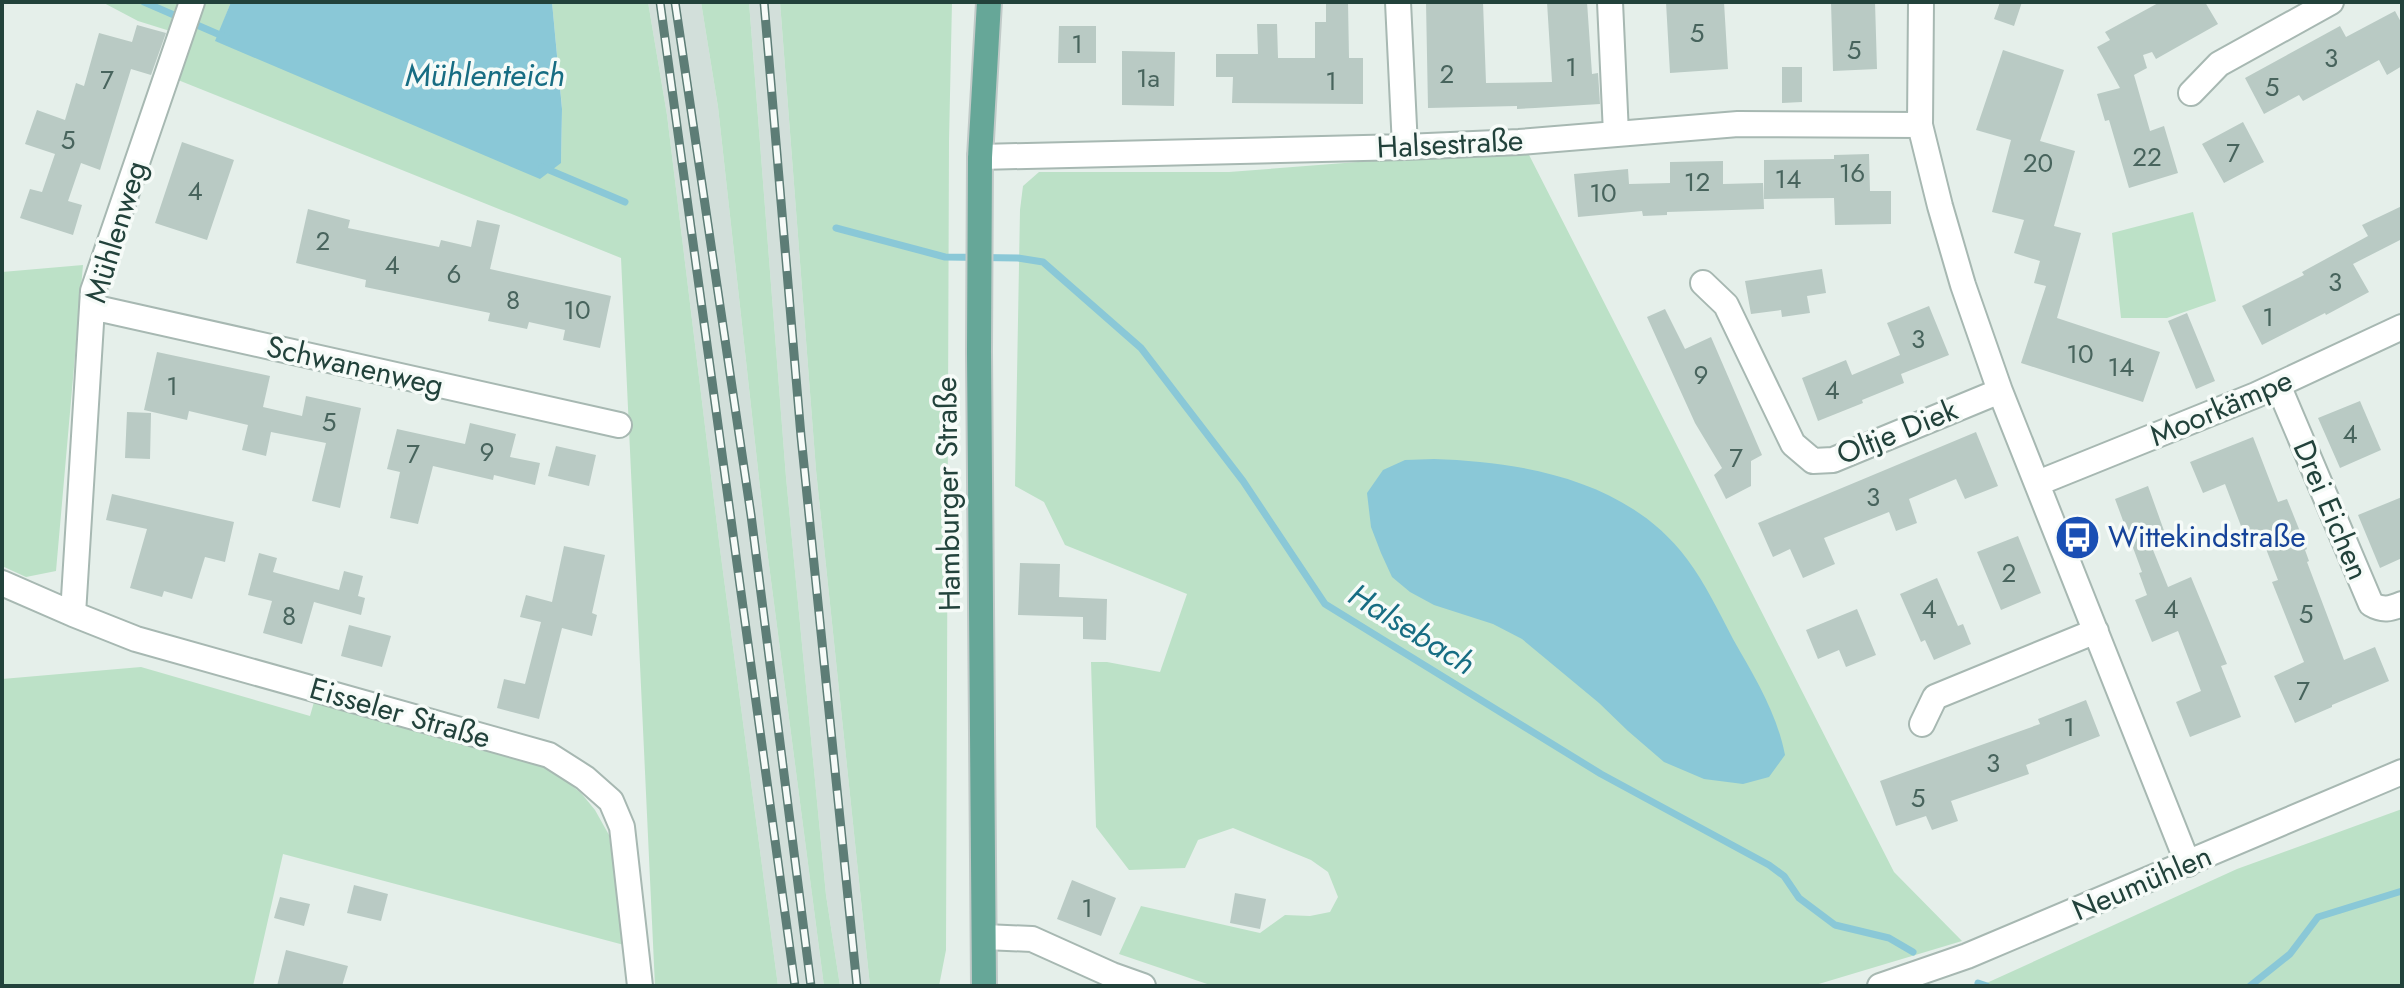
<svg xmlns="http://www.w3.org/2000/svg" width="2404" height="988" font-family="Jost,sans-serif">
  <rect width="100%" height="100%" fill="#e5efea"/>
  <!-- built -->
  <path fill="#d2dfda" d="M648 2H701L718 107 766 542 824 986H778L720 549 667 115Z
    M749 2H780L816 470 870 986H840L826 895 786 477Z"/>
  <!-- green -->
  <path fill="#bce1c7" d="M102 2H231L216 41 561 163 562 108 552 2H648L667 115 720 549 778 986H655L621 258 178 80 186 36 138 21Z
    M701 2H749L786 477 826 895 840 986H824L766 542 718 107Z
    M780 2H952L949 141 946 950 939 986H870L816 470Z
    M1526 149 1894 872 1962 941 1812 986H1213L1119 954 1141 906 1260 933 1285 915 1310 916 1330 912 1338 897 1328 872 1311 860 1233 828 1198 840 1185 868 1129 870 1096 827 1091 662H1107L1160 672 1187 594 1065 545 1044 502 1015 486 1020 210 1023 186 1039 172H1229Z
    M2193 212 2216 301 2167 318H2121L2112 233Z
    M83 265 56 571 26 577 2 566V272Z
    M141 667 310 716 314 702 545 767 566 781 581 793 595 810 609 835 624 945 283 854 253 986H2V679Z
    M2402 809V986H1980L2237 869Z"/>
  <!-- water -->
  <path fill="#8ac8d7" d="M231 2H552L562 109 561 163 540 179 215 41Z
    M1434 459C1526 462 1629 481 1687 559 1705 583 1719 612 1733 639 1754 676 1777 713 1785 755L1769 777 1743 784 1704 779 1664 762 1628 731 1599 703 1522 639 1493 624 1434 605 1410 592 1392 577 1381 553 1371 527 1367 493 1383 470 1405 460Z"/>
  <g fill="none" stroke-linecap="round" stroke-linejoin="round">
    <!-- stream -->
    <path stroke="#8ac8d7" stroke-width="7" d="M144 2 227 38
      M542 167 625 202
      M836 228 945 257 1018 258 1043 262 1141 348 1243 481 1325 604 1601 774 1769 865 1784 876 1799 898 1835 925 1889 938 1913 952
      M1978 983 1987 986
      M2250 986 2290 954 2318 917 2402 891"/>
  </g>
  <!-- building -->
  <path fill="#b9cac4" d="M1326 2H1348L1349 58H1363V104L1232 103 1233 77H1216V54H1258L1257 24H1277L1278 58H1315V22H1326Z
    M1426 2H1483L1486 83 1552 82 1547 2H1587L1592 74 1598 73 1600 104 1535 108 1517 109V106L1428 108Z
    M1666 2H1724L1728 69 1670 73Z
    M1831 2H1875L1877 69 1833 71Z
    M2000 2H2022L2014 26 1994 19Z
    M2160 2H2205L2218 24 2156 59 2152 52 2143 55 2147 68 2134 75 2150 131 2164 126 2178 173 2129 188 2109 120 2105 121 2097 94 2120 88 2097 47 2110 40 2105 32Z
    M2395 11 2402 24V66L2387 75 2379 60 2303 101 2299 95 2264 114 2245 78 2340 26 2346 37Z
    M137 25 166 33 151 75 131 69 100 170 81 163 68 201 82 205 73 235 20 218 30 189 42 192 55 154 25 144 37 110 65 120 76 83 84 86 99 33 132 42Z
    M1059 26H1096V63H1058Z
    M2003 50 2064 70 2040 141 2075 151 2054 226 2081 233 2057 318 2160 352 2143 402 2021 363 2046 286 2034 283 2040 261 2014 253 2024 220 1992 212 2011 140 1976 130Z
    M1122 51 1175 52 1174 106 1122 105Z
    M1782 67H1802V102L1782 103Z
    M2243 122 2264 162 2224 183 2202 144Z
    M182 142 234 160 207 240 155 223Z
    M1869 154 1870 191H1891V224L1835 225 1834 198 1764 199V160L1834 159V155Z
    M1723 161V184L1763 183 1764 209 1667 212V215L1643 216 1642 211 1578 217 1574 174 1628 169 1629 184 1670 183V162Z
    M2402 206V239L2353 264 2369 292 2326 315 2325 313 2262 345 2242 306 2304 275 2302 272 2368 236 2362 225Z
    M308 209 350 220 348 228 439 247 441 240 471 247 477 220 500 225 490 269 611 296 600 348 563 340 565 330 529 322 527 329 488 321 490 313 365 287 366 280 296 263Z
    M1822 269 1826 293 1807 296 1810 313 1782 317 1781 310 1751 314 1745 281Z
    M1929 306 1949 355 1901 374 1904 383 1862 400 1863 403 1818 421 1802 378 1846 360 1852 375 1900 355 1887 323Z
    M1665 309 1685 349 1711 337 1762 455 1751 461V486L1726 499 1714 475 1722 468 1695 423 1647 317Z
    M2187 313 2215 381 2196 389 2168 321Z
    M157 352 270 376 263 407 302 416 306 396 361 408 340 508 312 501 326 443 271 432 266 456 242 450 248 425 189 411 187 420 144 410Z
    M2360 401 2381 450 2340 468 2318 418Z
    M127 412 151 413 150 459 125 458Z
    M470 423 516 434 510 457 540 463 535 485 494 475 493 480 433 466 418 524 390 518 400 472 387 469 397 429 465 444Z
    M1976 432 1998 486 1965 499 1956 479 1909 499 1917 523 1896 531 1889 512 1824 538 1835 564 1803 578 1790 549 1773 557 1758 523Z
    M2253 437 2278 502 2287 499 2307 549 2305 550 2309 561 2307 562 2344 660 2375 647 2389 681 2332 705V707L2295 723 2274 676 2304 662 2272 582 2278 580 2263 541 2249 547 2225 484 2203 493 2190 462Z
    M556 446 596 455 589 486 548 476Z
    M2148 486 2167 539 2151 545 2168 587 2191 577 2227 664 2221 666 2241 717 2190 737 2176 702 2201 691 2178 631 2152 642 2135 600 2147 595 2139 573 2142 572 2115 499Z
    M112 494 234 522 225 562 205 557 192 599 164 591 162 597 130 588 147 529 106 520Z
    M2402 497V558L2380 568 2358 515Z
    M2018 536 2041 593 2001 610 1977 552Z
    M564 546 605 555 592 613 597 615 592 636 562 628 539 719 497 708 504 679 525 684 541 622 520 617 526 595 552 602Z
    M259 553 277 558 273 572 339 590 344 571 363 576 358 596 365 598 361 615 314 602 302 644 263 633 272 601 248 595Z
    M1020 563 1060 564 1059 597 1107 599 1106 640 1083 639V617L1018 615Z
    M1937 578 1958 626 1963 624 1971 644 1934 660 1925 640 1921 642 1900 594Z
    M1857 609 1876 655 1846 667 1839 650 1818 659 1806 630Z
    M349 625 391 636 382 667 341 656Z
    M2086 700 2100 736 2026 765 2029 774 1951 801 1958 821 1932 830 1926 816 1896 826 1880 781 2040 724 2038 719Z
    M1072 880 1116 898 1101 936 1057 919Z
    M354 885 388 894 381 921 347 913Z
    M1235 893 1266 899 1260 929 1230 923Z
    M280 897 310 904 304 926 274 918Z
    M286 950 348 966 342 986H277Z"/>
  <g fill="none" stroke-linecap="round" stroke-linejoin="round">
    <defs>
      <path id="minor" d="M1398 2 1405 147
        M1610 2 1616 134
        M1921 2 1920 125 1940 206 1963 285 2000 391 2188 864
        M2191 93 2219 64 2331 2
        M980 157 1405 147 1519 142 1738 124 1920 125
        M1703 283 1726 305 1793 444 1813 461 1833 460 2000 391
        M92 307 619 425
        M2278 385 2371 604C2383 611 2390 609 2402 604
        M2038 483 2256 395 2402 327
        M2 583 73 614 136 639 549 755 585 778 611 801 622 827 640 986
        M73 614 93 291 192 2
        M1922 724 1935 697 2096 631
        M985 937 1032 939 1112 975 1143 986
        M1880 986 1967 956 2402 772"/>
      <path id="major" d="M984 986 979 352 980 157 989 2"/>
    </defs>
    <!-- minor casing -->
    <use href="#minor" stroke="#a7b8b2" stroke-width="28"/>
    <!-- major casing -->
    <use href="#major" stroke="#c1cac8" stroke-width="28"/>
    <!-- minor -->
    <use href="#minor" stroke="#fff" stroke-width="24"/>
    <!-- major -->
    <use href="#major" stroke="#66a798" stroke-width="24"/>
    <defs>
      <path id="rail" d="M660 2 795 986
        M675 2 751 515 811 986
        M764 2 801 436 857 986"/>
    </defs>
    <!-- rail casing -->
    <use href="#rail" stroke="#5d7d76" stroke-width="9"/>
    <!-- rail -->
    <use href="#rail" stroke="#f6fbf8" stroke-width="6" stroke-dasharray="18" stroke-linecap="butt"/>
  </g>
  <!-- icons -->
  <defs>
    <symbol id="bus-disc" viewBox="-11 -11 22 22"><circle r="9.5" fill="#1a4fb4" stroke="#f6fbf8"/><path d="M-5-6H5V4H4V6H2V4H-2V6H-4V4H-5ZM-3.5-4V0h7V-4ZM-3.5 1.2v1.5H-2V1.2ZM2 1.2v1.5H3.5V1.2Z" fill="#fff"/></symbol>
  </defs>
  <g fill-rule="evenodd">
    <use href="#bus-disc" x="2052" y="512" width="51" height="51"/>
  </g>
  <g text-anchor="middle" stroke-width="7" stroke-linejoin="round" paint-order="stroke">
    <!-- number labels -->
    <g font-size="26" fill="#48645d">
      <text x="1697" y="42">5</text>
      <text x="1077" y="53">1</text>
      <text x="1854" y="59">5</text>
      <text x="2331" y="67">3</text>
      <text x="1571" y="76">1</text>
      <text x="1447" y="83">2</text>
      <text x="1148" y="87">1a</text>
      <text x="107" y="89">7</text>
      <text x="1331" y="90">1</text>
      <text x="2272" y="96">5</text>
      <text x="68" y="149">5</text>
      <text x="2233" y="162">7</text>
      <text x="2147" y="166">22</text>
      <text x="2038" y="172">20</text>
      <text x="1852" y="182">16</text>
      <text x="1788" y="188">14</text>
      <text x="1697" y="191">12</text>
      <text x="195" y="200">4</text>
      <text x="1603" y="202">10</text>
      <text x="323" y="250">2</text>
      <text x="392" y="274">4</text>
      <text x="454" y="283">6</text>
      <text x="2335" y="291">3</text>
      <text x="513" y="309">8</text>
      <text x="577" y="319">10</text>
      <text x="2268" y="326">1</text>
      <text x="1918" y="348">3</text>
      <text x="2080" y="363">10</text>
      <text x="2121" y="376">14</text>
      <text x="1701" y="384">9</text>
      <text x="172" y="395">1</text>
      <text x="1832" y="399">4</text>
      <text x="329" y="431">5</text>
      <text x="2350" y="443">4</text>
      <text x="487" y="461">9</text>
      <text x="413" y="463">7</text>
      <text x="1736" y="467">7</text>
      <text x="1873" y="506">3</text>
      <text x="2009" y="582">2</text>
      <text x="1929" y="618">4</text>
      <text x="2171" y="618">4</text>
      <text x="2306" y="623">5</text>
      <text x="289" y="625">8</text>
      <text x="2303" y="700">7</text>
      <text x="2069" y="736">1</text>
      <text x="1993" y="772">3</text>
      <text x="1918" y="807">5</text>
      <text x="1087" y="917">1</text>
    </g>
    <!-- street labels -->
    <g font-size="30" fill="#22423b" stroke="#f6fbf8">
      <text transform="translate(1450 144) rotate(-3)" y="10">Halsestraße</text>
      <text transform="translate(116 232) rotate(-73)" y="10">Mühlenweg</text>
      <text transform="translate(355 366) rotate(13)" y="10">Schwanenweg</text>
      <text transform="translate(2221 408) rotate(-23)" y="10">Moorkämpe</text>
      <text transform="translate(1897 432) rotate(-22)" y="10">Oltje Diek</text>
      <text transform="translate(948 494) rotate(-91)" y="10">Hamburger Straße</text>
      <text transform="translate(2331 510) rotate(67)" y="10">Drei Eichen</text>
      <text transform="translate(400 713) rotate(16)" y="10">Eisseler Straße</text>
      <text transform="translate(2142 883) rotate(-23)" y="10">Neumühlen</text>
    </g>
    <!-- transit labels -->
    <g font-size="30" fill="#164399" stroke="#f6fbf8" text-anchor="start">
      <text x="2108" y="547">Wittekindstraße</text>
    </g>
    <!-- water labels -->
    <g font-size="32" font-style="italic" fill="#176d83" stroke="#f6fbf8">
      <text x="485" y="86">Mühlenteich</text>
      <text transform="translate(1412 629) rotate(32)" y="11">Halsebach</text>
    </g>
  </g>
  <!-- border -->
  <rect width="2404" height="988" fill="none" stroke="#22423b" stroke-width="8"/>
</svg>
